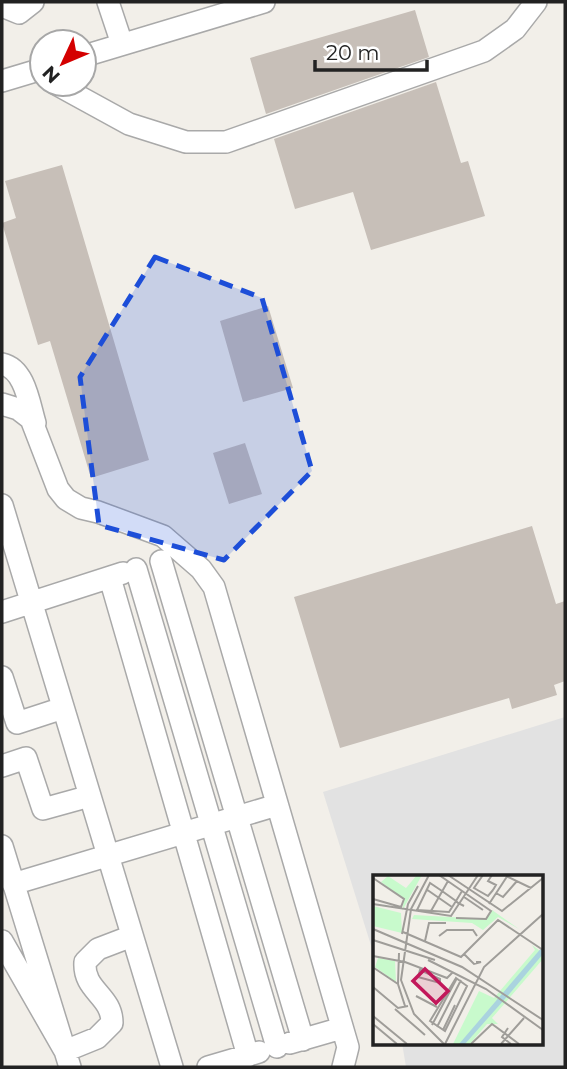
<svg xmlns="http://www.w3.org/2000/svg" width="567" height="1069" font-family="Montserrat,sans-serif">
  <rect width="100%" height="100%" fill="#f2efe9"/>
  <!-- parking -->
  <path fill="#e2e2e2" d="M565 717V1067H406L402 1043H541V876H374V955L323 792Z"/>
  <!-- building -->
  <path fill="#c7bfb8" d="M415 10 429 57 266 114 250 58Z
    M436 82 461 163 468 161 485 216 371 250 353 192 295 209 274 139Z
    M62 165 149 460 91 478 50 341 38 345 2 223 16 218 5 181Z
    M268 306 293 388 243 402 220 321Z
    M245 443 262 494 229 504 213 453Z
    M532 526 556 604 565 601V681L554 685 557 695 512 709 509 698 340 748 294 597Z"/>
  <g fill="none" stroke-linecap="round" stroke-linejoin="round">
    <defs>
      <path id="lane" d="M108 2 122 44
        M2 6 19 13 33 2
        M84 56 264 2
        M2 81 42 69
        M56 84 129 124 186 142H226L484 51 515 29 536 2
        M2 364C25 369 29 403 35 423
        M2 404 18 409 31 419 58 489 66 499 81 508 98 512 163 536 201 569 214 587 348 1047 343 1067
        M2 505 172 1067
        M161 561 303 1040
        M136 569 277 1047
        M110 578 248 1056
        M2 612 123 573
        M2 677 17 723 63 708
        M2 766 26 758 43 809 90 796
        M2 846 70 1067
        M13 884 277 805
        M2 941 65 1051 97 1038 112 1023C112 995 83 991 85 962L98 949 132 936
        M290 1043 342 1028
        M208 1067 259 1052"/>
    </defs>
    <!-- lane casing -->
    <use href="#lane" stroke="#a9a9a9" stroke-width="24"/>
    <!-- lane -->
    <use href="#lane" stroke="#fff" stroke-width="21"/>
  </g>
  <!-- marked area -->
  <path fill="#1d4ed8" fill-opacity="0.2" stroke="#1d4ed8" stroke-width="5" stroke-dasharray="14 9" stroke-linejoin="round" d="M155 257 262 298 312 471 224 560 99 525 80 377Z"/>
  <!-- overview -->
  <g transform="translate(373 875)">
    <rect width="170" height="170" fill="#f2efe9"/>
    <path d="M44 0H49L29 36 31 24 8 7 15 1 33 13ZM0 31 28 38 29 58 0 51ZM119 35 146 54 125 42 110 55 99 48 39 44 41 40 113 44ZM159 70 170 78V84L119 143 125 149H114L97 169H80L106 116 121 123 162 75ZM5 83 22 86 23 107 2 92Z" fill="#c8facc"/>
    <path d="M170 71V79L138 117 92 169H86Z" fill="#aad3df"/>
    <path fill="none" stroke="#9f9d99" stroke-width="2" d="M56 0 38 34 28 105 41 139 71 169M66 0 118 36 113 44 83 43M75 0 129 36 170 3M110 0 101 13 115 21 120 15M119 0 115 6 123 10 120 15M133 1 158 13M0 3 31 24 28 32 0 24M53 14 79 32M89 16 83 26 76 37 44 35 57 8 69 16 83 26 85 28 91 31M123 18 130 22 144 6M91 22 110 35M0 29 78 41 105 0M116 29 135 0M58 36 75 6M0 54 89 92 170 145M30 57 88 82 125 45 170 75M29 59 35 29 45 11M66 61 74 55H100L104 61M0 65 62 85M52 66 56 48H73H69M26 78 25 109 32 131M91 79 101 89 108 87H103M0 81 32 87 74 103 79 98M55 85 113 114 170 155M1 93 25 109M47 95 67 104V108L45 102ZM83 103 94 111 72 156 57 146ZM0 112 25 133 35 131M43 121 64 132M22 134 52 160M0 141 34 169M0 149 24 169M59 150 84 103M64 152 88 105M135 153 129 162 138 169M70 155 82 130M72 169 111 92 170 39M98 169 119 149 146 169M128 169 151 143"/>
    <path fill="#c2185b" fill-opacity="0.15" stroke="#c2185b" stroke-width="3.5" d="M52 94 75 116 63 128 40 106Z"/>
    <rect width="170" height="170" fill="none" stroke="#222" stroke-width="3.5"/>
  </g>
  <!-- border -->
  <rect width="567" height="1069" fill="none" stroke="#222222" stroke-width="7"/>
  <!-- north arrow -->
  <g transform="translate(63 63) rotate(226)"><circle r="33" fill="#ffffff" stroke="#a7a7a7" stroke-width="2"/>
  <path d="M0-5L12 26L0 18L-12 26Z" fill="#d40000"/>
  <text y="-10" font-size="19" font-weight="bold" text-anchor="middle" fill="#222222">N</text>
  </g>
  <!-- scale -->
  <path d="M315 60v10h112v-10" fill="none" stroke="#222222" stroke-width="3.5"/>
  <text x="326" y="60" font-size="21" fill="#222222" stroke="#ffffff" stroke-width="5" paint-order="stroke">20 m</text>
</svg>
